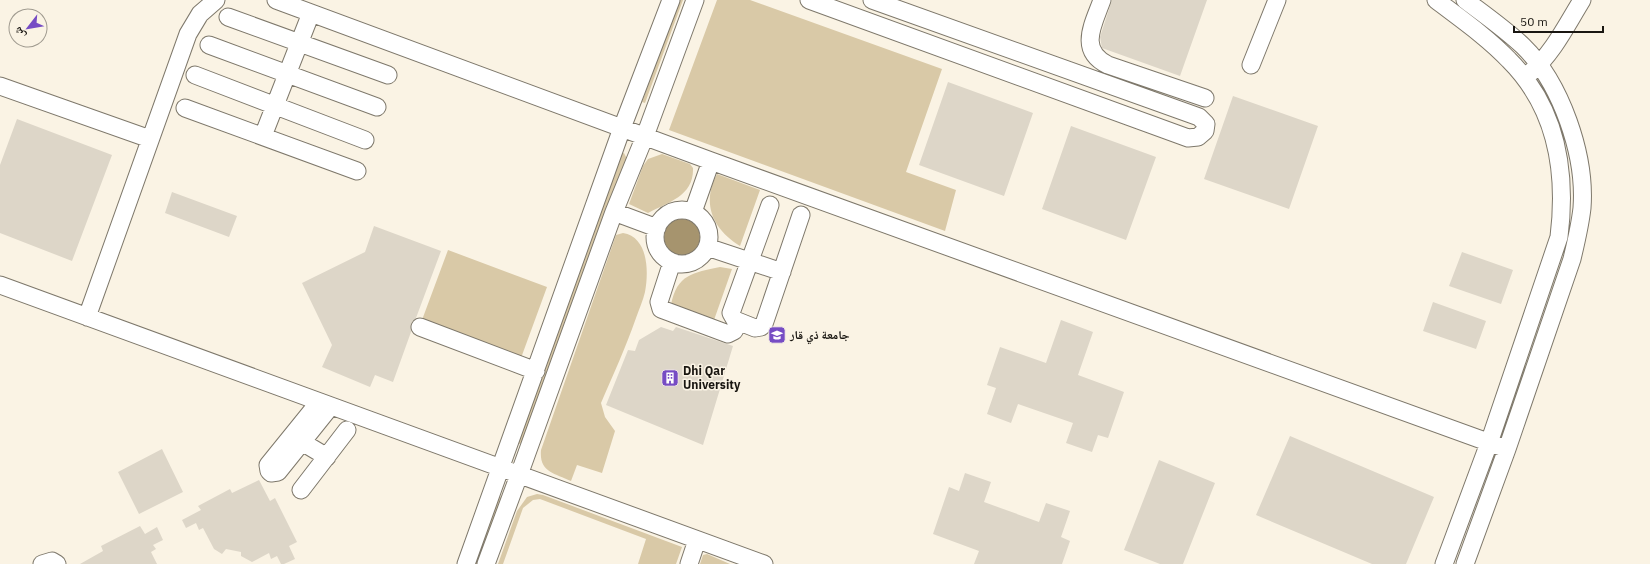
<svg xmlns="http://www.w3.org/2000/svg" width="1650" height="564" font-family="'IBM Plex Sans','Noto Naskh Arabic',sans-serif">
  <rect width="100%" height="100%" fill="#faf3e4"/>
  <!-- green -->
  <path fill="#d9c9a7" d="M679 0H683L645 103 642 102Z
    M717 0H750L942 69 906 172 956 190 945 231 669 130Z
    M624 153 627 159 522 443 519 444 518 442 621 154Z
    M662 154 690 164 693 168C694 196 669 202 648 213L629 204 643 166 648 159Z
    M717 174 760 190 740 246C713 229 701 204 717 174Z
    M623 233C648 237 649 271 645 292 643 301 639 309 636 318 626 347 613 375 601 403L605 417 615 431 602 473 577 465 571 481C554 473 539 472 541 450L616 235Z
    M448 250 547 287 521 358 422 320Z
    M720 267 732 269 714 320 671 305C677 274 693 273 720 267Z
    M537 494 543 495 682 547 676 564H638L646 539 540 499 533 500 523 508 503 564H498L517 511 527 497Z
    M499 496 501 497 477 564H474Z
    M707 554 730 564H700L703 555Z"/>
  <!-- water -->
  <path fill="#a6946e" d="M664 237a18 18 0 1 1 36 0a18 18 0 1 1-36 0Z"/>
  <!-- building -->
  <path fill="#ddd6c8" d="M1112 0H1207L1180 76 1102 48 1100 37Z
    M948 82 1033 113 1004 196 919 165Z
    M1233 96 1318 126 1289 209 1204 179Z
    M17 119 112 155 72 261 0 233V165Z
    M1071 126 1156 157 1126 240 1042 209Z
    M172 192 237 216 229 237 165 213Z
    M374 226 441 251 416 318 411 324V332L393 382 375 375 370 387 322 367 332 345 302 283 365 252Z
    M1462 252 1513 270 1501 304 1449 286Z
    M1433 302 1486 321 1476 349 1423 331Z
    M1061 320 1093 332 1078 375 1124 392 1108 438 1098 435 1092 452 1066 443 1073 423 1018 404 1011 423 987 414 996 388 987 385 1000 347 1046 363Z
    M661 327 673 331 676 327 733 346 703 445 606 405 628 350 635 351 639 340Z
    M1290 436 1434 497 1406 564H1372L1256 515Z
    M162 449 183 492 139 514 118 472Z
    M1159 460 1215 483 1183 564H1160L1124 550Z
    M965 473 991 482 984 502 1039 522 1046 503 1070 511 1061 537 1070 541 1062 564H974L979 551 933 534 949 487 959 491Z
    M259 480 270 501 275 498 297 542 289 546 295 559 284 564H281L277 556 271 559 269 553 252 562 241 556V552L226 549 222 554 214 549 203 528 199 530 196 523 186 528 182 520 201 510 198 506 230 489 232 493Z
    M140 526 145 534 157 527 163 540 153 545 156 549 151 552 157 564H80L103 551 101 546Z"/>
  <g fill="none" stroke-linecap="round" stroke-linejoin="round">
    <defs>
      <path id="minor" d="M276 0 711 161 1507 449
        M809 0 1188 138 1198 137 1205 131 1206 124 1199 117 872 0
        M1102 0C1094 23 1077 50 1108 65L1205 98
        M1436 0C1461 19 1487 37 1509 60 1557 108 1567 172 1559 237L1489 443 1444 564
        M228 17 388 75
        M209 45 377 107
        M1251 65 1277 0
        M1530 73C1553 53 1566 26 1582 0
        M195 75 365 140
        M0 86 150 139
        M185 108 357 171
        M263 136 311 13
        M770 205 731 313 735 320 755 328 761 327 764 324 801 215
        M655 237a27 27 0 1 1 54 0a27 27 0 1 1-54 0Z
        M614 212 657 228
        M693 212 711 161
        M707 247 782 272
        M672 262 659 302 661 309 728 334 734 331 739 322
        M0 285 764 564
        M87 317 188 34 200 14 216 0
        M420 327 536 371
        M319 402 268 465 269 471 271 473 278 472 331 406
        M302 442 327 457
        M301 490 347 430
        M42 564 52 561 57 564
        M466 564 622 128 671 0
        M486 564 519 475 614 212 645 136 695 0
        M689 564 697 540
        M1465 564 1507 449 1572 259C1576 242 1580 226 1582 208 1586 155 1561 83 1523 46 1505 29 1485 15 1465 0"/>
    </defs>
    <!-- minor casing -->
    <use href="#minor" stroke="#7e786b" stroke-width="19"/>
    <!-- minor -->
    <use href="#minor" stroke="#fff" stroke-width="17"/>
  </g>
  <!-- icons -->
  <defs>
    <symbol id="university-square" viewBox="-11 -11 22 22"><rect x="-9" y="-9" width="18" height="18" rx="4" fill="#764cc4" stroke="#faf3e4"/><path d="M0-5L7-2L0 1L-7-2ZM-4 1L0 2.5L4 1V4Q0 6-4 4Z" fill="#fff"/></symbol>
    <symbol id="building-square" viewBox="-11 -11 22 22"><rect x="-9" y="-9" width="18" height="18" rx="4" fill="#764cc4" stroke="#faf3e4"/><path d="M-4-6H4V6H1V3H-1V6H-4ZM-2.5-4.3h1.7v1.8h-1.7ZM.8-4.3h1.7v1.8H.8ZM-2.5-1h1.7V.8h-1.7ZM.8-1h1.7V.8H.8Z" fill="#fff"/></symbol>
  </defs>
  <g fill-rule="evenodd">
    <use href="#university-square" x="767" y="325" width="20" height="20"/>
    <use href="#building-square" x="660" y="368" width="20" height="20"/>
  </g>
  <g text-anchor="middle" stroke-width="3" stroke-linejoin="round" paint-order="stroke">
    <!-- poi labels -->
    <g font-size="12" font-weight="bold" fill="#191611" stroke="#faf3e4" text-anchor="start">
      <text x="790" y="339">جامعة ذي قار</text>
      <text x="683" y="375">Dhi Qar<tspan x="683" dy="14">University</tspan></text>
    </g>
  </g>
  <!-- north arrow -->
  <g transform="translate(28 28) rotate(239)"><circle r="19" fill="#faf3e4" stroke="#a09b90"/>
  <path d="M0-3L7 15L0 10L-7 15Z" fill="#764cc4"/>
  <text y="-6" font-size="11" font-weight="bold" text-anchor="middle" fill="#191611">ش</text>
  </g>
  <!-- scale -->
  <path d="M1514 26v6h89v-6" fill="none" stroke="#191611" stroke-width="2"/>
  <text x="1520" y="26" font-size="12" fill="#191611" stroke="#faf3e4" stroke-width="3" paint-order="stroke">50 m</text>
</svg>
